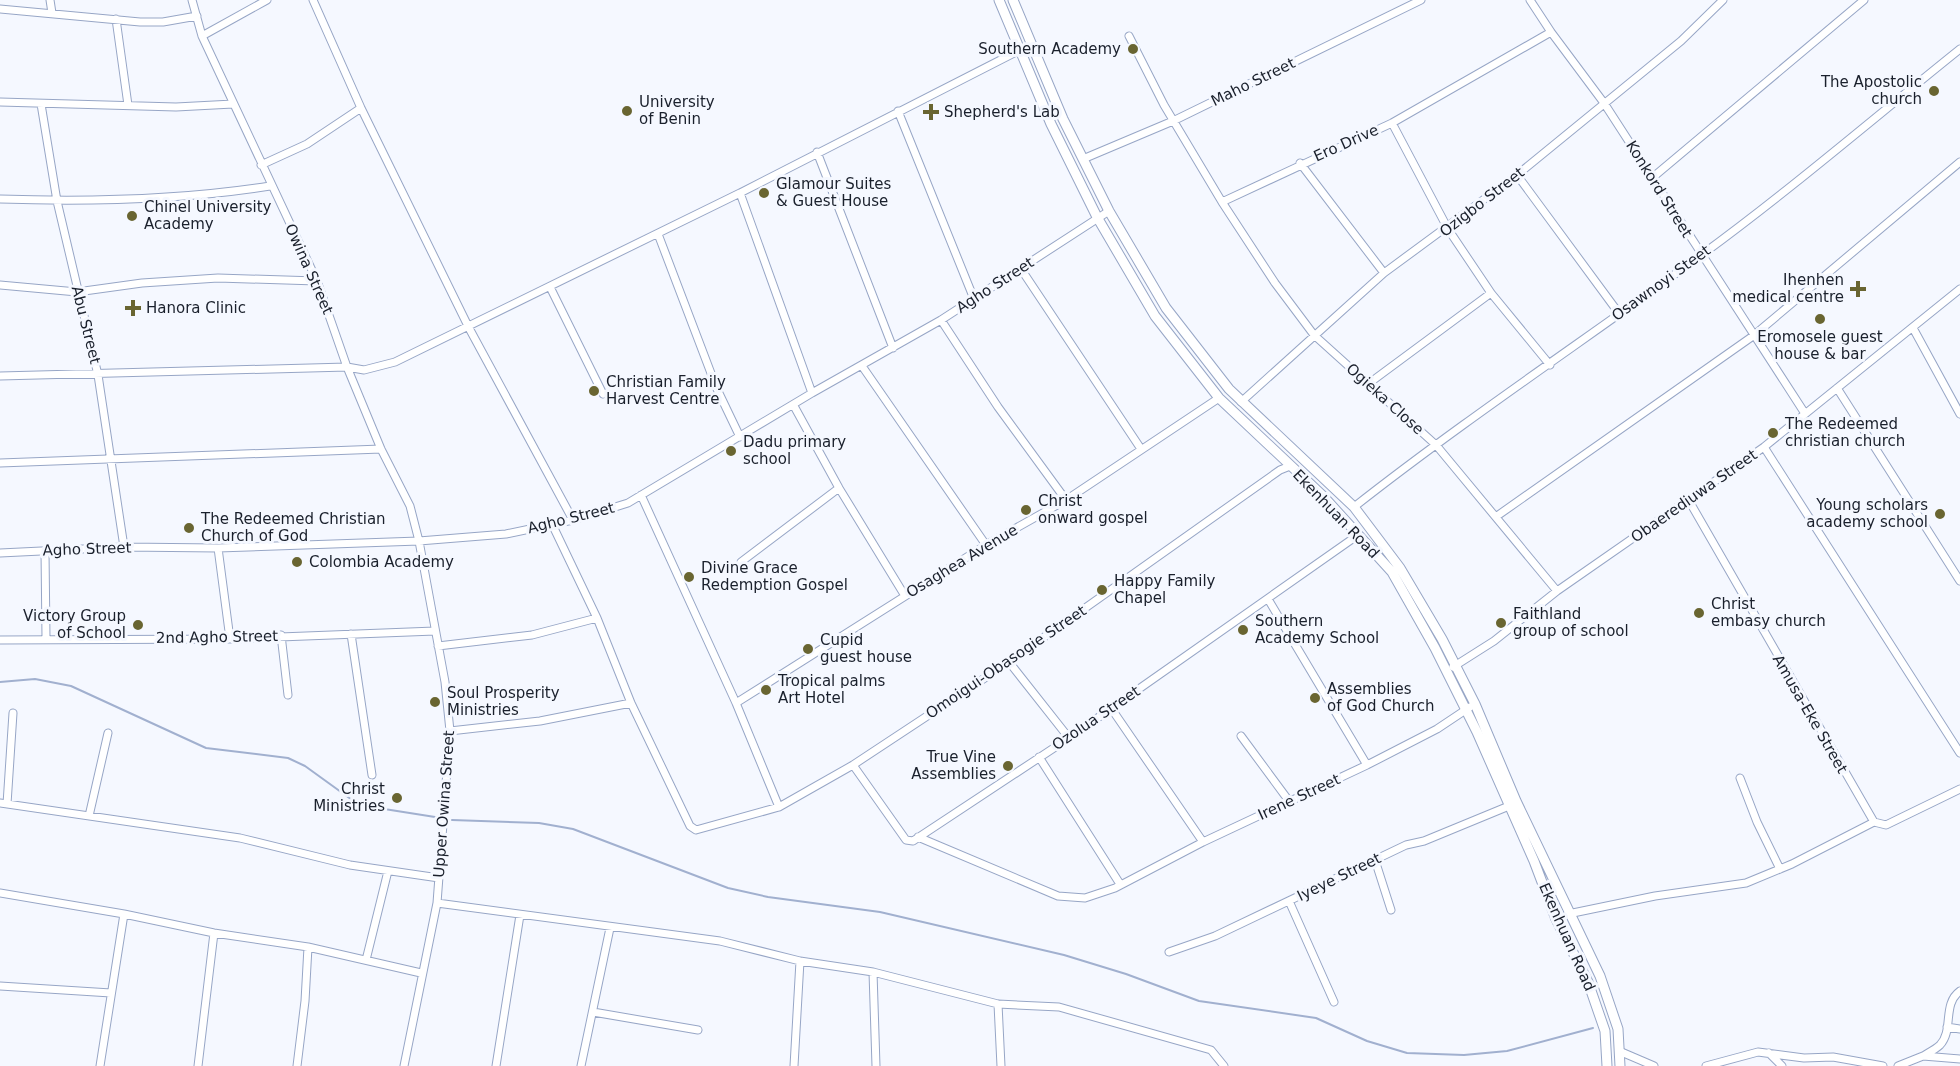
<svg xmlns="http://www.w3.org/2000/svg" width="1960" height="1066" font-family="'DejaVu Sans',sans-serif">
  <rect width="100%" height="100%" fill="#f5f8ff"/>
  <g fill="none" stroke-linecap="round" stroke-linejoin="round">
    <!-- stream -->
    <path stroke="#a1b0cf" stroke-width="2" d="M0 682 35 679 71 686 206 748 288 758 305 766 359 805 435 817
      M452 820 539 823 573 829 728 888 768 897 880 912 1064 955 1126 974 1199 1001 1316 1018 1367 1041 1407 1053 1464 1055 1507 1051 1593 1028"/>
    <defs>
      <path id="street" d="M50 0 52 13
        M192 0 202 36 317 281 347 367 381 449 410 506 419 541 445 682 450 731 437 903 404 1066
        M313 0 361 108 469 328 573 520
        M1530 0 1551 32 1604 103 1804 412
        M0 9 140 22H163L197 16
        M116 19 128 105
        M202 36 267 0
        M1129 36 1164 105 1222 202 1275 283 1314 335 1436 445 1557 591
        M0 102 176 107 233 104
        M41 104 57 201 98 375 124 547
        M898 111 974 299
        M1392 123 1448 229 1491 293 1550 365
        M817 152 893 348
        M1083 159 1173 121 1421 0
        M1300 163 1384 273
        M261 165 307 144 361 108
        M1517 175 1618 312
        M1652 178 1864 0
        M0 199C90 202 181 200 270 186
        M1222 202 1392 123 1551 32
        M658 234 717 389 740 437
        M1021 269 1141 449
        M0 285 77 292 142 283 218 278 317 281
        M550 287 603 394
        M941 320 998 407 1066 500
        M1913 328 1960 414
        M862 366 986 545
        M0 376 347 367 364 370 395 362 740 193
        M1368 384 1491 293
        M1837 388 1960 581
        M812 393 740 193 1018 51
        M1241 402 1384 273 1517 175 1681 41 1723 0
        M794 406 839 488 905 596
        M1764 447 1960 753
        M0 463 381 449
        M641 495 736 703 779 807
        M1688 499 1874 822 1886 825 1960 789
        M1354 507C1466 419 1585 340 1700 256 1789 191 1874 118 1960 49
        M1497 516 1753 336 1960 162
        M552 524 597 618 631 703 690 826 696 830 779 807 853 765 1009 662 1280 470 1290 466
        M218 548 230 639
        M45 551 46 638
        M0 553 124 547 218 548 419 541 506 534 573 520 628 503 812 393 941 320 1109 211
        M741 562 839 488
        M1268 599 1367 765
        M351 634 372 775
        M281 635 288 695
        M0 640 230 639 435 631
        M438 646 532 635 597 618
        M1009 662 1069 738
        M1453 667 1494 641 1557 591 1764 447 1960 289
        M736 703 986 545 1066 500 1219 398
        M1111 708 1203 842
        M450 731 540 721 631 703
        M1241 736 1289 801
        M1039 757 1120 884
        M853 765 906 840 913 841 1069 738 1358 535
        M1740 778 1757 822 1780 869
        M0 803 240 838 350 865 439 878
        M7 804 13 713
        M89 816 108 733
        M918 837 1058 896 1085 898 1115 888 1203 842 1367 765 1437 729 1470 707
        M1375 860 1391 910
        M0 893 124 914 214 933 308 947 421 973
        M1289 901 1334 1002
        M437 903 720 941 800 961 873 972 998 1004 1059 1007 1211 1050 1224 1066
        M1568 914 1655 896 1746 883 1792 864 1874 822
        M1169 952 1215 936 1406 845 1424 841 1509 806
        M366 960 388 871
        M873 972 876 1066
        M0 986 111 993
        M998 1004 1001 1066
        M593 1012 698 1030
        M1947 1027 1960 1029
        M1619 1051 1654 1066
        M1769 1053 1782 1066
        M1923 1056C1928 1053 1936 1049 1940 1045 1954 1030 1942 1004 1960 991
        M100 1066 124 914
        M198 1066 214 933
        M297 1066 305 1001 308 947
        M496 1066 520 915
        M581 1066 610 928
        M794 1066 800 961
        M1706 1066 1758 1052 1804 1058 1833 1057 1883 1066
        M1898 1066 1923 1056 1960 1059"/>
      <path id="secondary" d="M999 0 1051 124 1097 217 1155 316 1219 398 1323 496 1392 572 1435 648 1477 732 1534 861 1556 919 1588 982 1605 1031 1607 1066
        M1013 0 1063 119 1109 211 1166 308 1229 389 1354 507 1400 568 1442 639 1475 704 1516 801 1600 976 1618 1029 1620 1066"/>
    </defs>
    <!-- street casing -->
    <use href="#street" stroke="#97a6c6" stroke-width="9"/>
    <!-- secondary casing -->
    <use href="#secondary" stroke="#97a6c6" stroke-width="11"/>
    <!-- street -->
    <use href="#street" stroke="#fff" stroke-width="7"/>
    <!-- secondary -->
    <use href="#secondary" stroke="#fff" stroke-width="9"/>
  </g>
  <!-- markers -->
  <g fill="#696531" stroke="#f5f8ff" stroke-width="2">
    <circle cx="1133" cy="49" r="6"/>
    <circle cx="1934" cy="91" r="6"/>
    <circle cx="627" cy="111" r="6"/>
    <path d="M928 103h6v6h6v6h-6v6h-6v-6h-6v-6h6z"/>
    <circle cx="764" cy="193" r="6"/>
    <circle cx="132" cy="216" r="6"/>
    <path d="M1855 280h6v6h6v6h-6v6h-6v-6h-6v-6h6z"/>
    <path d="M130 299h6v6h6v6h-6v6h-6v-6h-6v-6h6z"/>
    <circle cx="1820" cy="319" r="6"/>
    <circle cx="594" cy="391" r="6"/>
    <circle cx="1773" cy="433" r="6"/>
    <circle cx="731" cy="451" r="6"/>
    <circle cx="1026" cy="510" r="6"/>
    <circle cx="1940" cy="514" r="6"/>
    <circle cx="189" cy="528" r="6"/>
    <circle cx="297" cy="562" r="6"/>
    <circle cx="689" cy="577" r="6"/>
    <circle cx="1102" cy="590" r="6"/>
    <circle cx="1699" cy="613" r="6"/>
    <circle cx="1501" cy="623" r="6"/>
    <circle cx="138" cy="625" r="6"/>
    <circle cx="1243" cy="630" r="6"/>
    <circle cx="808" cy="649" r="6"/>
    <circle cx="766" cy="690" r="6"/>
    <circle cx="1315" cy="698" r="6"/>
    <circle cx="435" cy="702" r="6"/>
    <circle cx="1008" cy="766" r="6"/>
    <circle cx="397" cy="798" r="6"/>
  </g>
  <g text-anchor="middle" stroke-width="6" stroke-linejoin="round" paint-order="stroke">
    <!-- poi labels -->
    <g font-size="15" fill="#1a202c" stroke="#f5f8ff" text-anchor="start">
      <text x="1121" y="54" text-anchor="end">Southern Academy</text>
      <text x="1922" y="87" text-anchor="end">The Apostolic<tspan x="1922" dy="17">church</tspan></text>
      <text x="639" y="107">University<tspan x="639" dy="17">of Benin</tspan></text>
      <text x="944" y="117">Shepherd's Lab</text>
      <text x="776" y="189">Glamour Suites<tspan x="776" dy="17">&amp; Guest House</tspan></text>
      <text x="144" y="212">Chinel University<tspan x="144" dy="17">Academy</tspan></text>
      <text x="1844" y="285" text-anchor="end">Ihenhen<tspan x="1844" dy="17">medical centre</tspan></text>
      <text x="146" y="313">Hanora Clinic</text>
      <text x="1820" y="342" text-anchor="middle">Eromosele guest<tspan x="1820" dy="17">house &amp; bar</tspan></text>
      <text x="606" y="387">Christian Family<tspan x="606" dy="17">Harvest Centre</tspan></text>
      <text x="1785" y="429">The Redeemed<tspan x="1785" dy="17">christian church</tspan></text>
      <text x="743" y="447">Dadu primary<tspan x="743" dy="17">school</tspan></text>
      <text x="1038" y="506">Christ<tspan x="1038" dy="17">onward gospel</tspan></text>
      <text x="1928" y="510" text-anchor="end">Young scholars<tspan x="1928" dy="17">academy school</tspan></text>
      <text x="201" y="524">The Redeemed Christian<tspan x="201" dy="17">Church of God</tspan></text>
      <text x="309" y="567">Colombia Academy</text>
      <text x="701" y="573">Divine Grace<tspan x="701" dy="17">Redemption Gospel</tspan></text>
      <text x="1114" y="586">Happy Family<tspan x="1114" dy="17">Chapel</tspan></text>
      <text x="1711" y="609">Christ<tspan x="1711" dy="17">embasy church</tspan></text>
      <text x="1513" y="619">Faithland<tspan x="1513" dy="17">group of school</tspan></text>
      <text x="126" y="621" text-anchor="end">Victory Group<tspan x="126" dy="17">of School</tspan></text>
      <text x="1255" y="626">Southern<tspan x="1255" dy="17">Academy School</tspan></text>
      <text x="820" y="645">Cupid<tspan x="820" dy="17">guest house</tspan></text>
      <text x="778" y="686">Tropical palms<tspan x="778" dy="17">Art Hotel</tspan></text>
      <text x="1327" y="694">Assemblies<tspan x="1327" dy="17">of God Church</tspan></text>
      <text x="447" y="698">Soul Prosperity<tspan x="447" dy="17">Ministries</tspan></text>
      <text x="996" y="762" text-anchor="end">True Vine<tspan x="996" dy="17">Assemblies</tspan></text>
      <text x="385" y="794" text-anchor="end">Christ<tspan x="385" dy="17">Ministries</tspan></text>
    </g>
    <!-- street labels -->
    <g font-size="15" fill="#1a202c" stroke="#f5f8ff">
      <text transform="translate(1253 82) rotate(-26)" y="5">Maho Street</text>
      <text transform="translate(1346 143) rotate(-24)" y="5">Ero Drive</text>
      <text transform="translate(1659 189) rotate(58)" y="5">Konkord Street</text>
      <text transform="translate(1482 202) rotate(-38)" y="5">Ozigbo Street</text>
      <text transform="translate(309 269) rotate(66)" y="5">Owina Street</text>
      <text transform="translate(1661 283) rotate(-36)" y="5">Osawnoyi Steet</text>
      <text transform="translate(995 285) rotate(-33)" y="5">Agho Street</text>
      <text transform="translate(86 325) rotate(76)" y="5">Abu Street</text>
      <text transform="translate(1385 399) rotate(42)" y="5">Ogieka Close</text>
      <text transform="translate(1694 496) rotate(-35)" y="5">Obaerediuwa Street</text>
      <text transform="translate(1336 514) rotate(46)" y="5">Ekenhuan Road</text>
      <text transform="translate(571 518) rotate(-14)" y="5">Agho Street</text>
      <text transform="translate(87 549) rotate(-2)" y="5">Agho Street</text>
      <text transform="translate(962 561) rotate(-31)" y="5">Osaghea Avenue</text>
      <text transform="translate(217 637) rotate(-1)" y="5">2nd Agho Street</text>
      <text transform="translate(1006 662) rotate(-34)" y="5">Omoigui-Obasogie Street</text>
      <text transform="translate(1810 714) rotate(60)" y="5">Amusa-Eke Street</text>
      <text transform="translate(1096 718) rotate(-34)" y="5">Ozolua Street</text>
      <text transform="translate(1299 797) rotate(-25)" y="5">Irene Street</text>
      <text transform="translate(444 804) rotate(-86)" y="5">Upper Owina Street</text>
      <text transform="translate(1339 877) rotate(-26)" y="5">Iyeye Street</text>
      <text transform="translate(1567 937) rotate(66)" y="5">Ekenhuan Road</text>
    </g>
  </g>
</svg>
